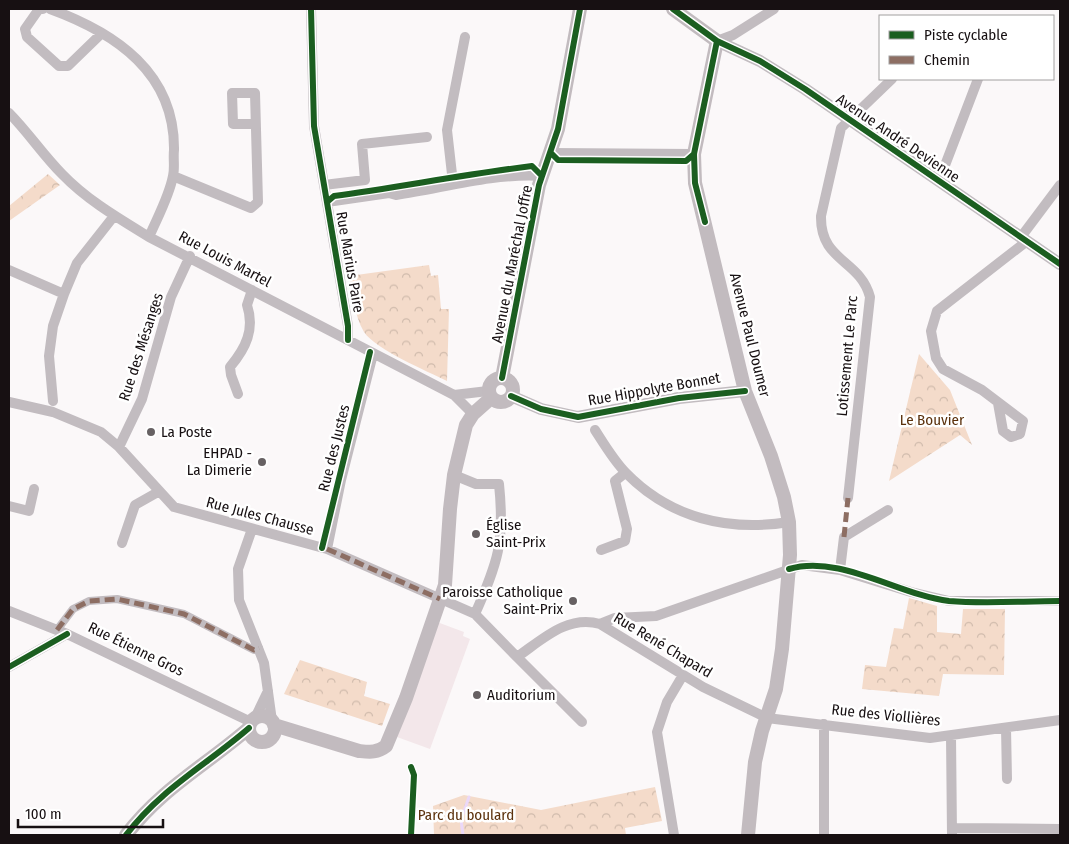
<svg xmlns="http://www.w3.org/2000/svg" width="1069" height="844" font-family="'Fira Sans Condensed',sans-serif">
  <defs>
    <pattern id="forest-crowns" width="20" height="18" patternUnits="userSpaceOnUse" patternTransform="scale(1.25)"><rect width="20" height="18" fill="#f4dbca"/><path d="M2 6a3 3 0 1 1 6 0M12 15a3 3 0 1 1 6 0" fill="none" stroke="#d0bbac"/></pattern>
  </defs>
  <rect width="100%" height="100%" fill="#fbf8f9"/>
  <!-- built -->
  <path fill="#f3e7ea" d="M437 622 464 632 463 636 470 639 430 749 397 737Z"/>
  <!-- forest -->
  <path fill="url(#forest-crowns)" d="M48 174 60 185 9 221V206Z
    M429 265 431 276 438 275 441 309H449L447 381C427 371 376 350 364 332 354 315 353 294 349 276Z
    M919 354 950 390 972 445 960 435 889 481Z
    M909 598 937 606V632L961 634 963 609H1005L1004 675 943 674 939 696 862 689 865 665 886 667 894 628 903 629Z
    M300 660 367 682 364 696 390 704 382 726 284 694Z
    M655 787 662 821 625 828 626 835H434L433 806 464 795 541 810Z"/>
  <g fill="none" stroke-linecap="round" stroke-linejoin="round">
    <!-- stream -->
    <path stroke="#ebd8f8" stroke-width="3" d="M463 835 461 820 469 797"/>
    <!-- pedestrian -->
    <path stroke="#c2bcc0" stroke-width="8" d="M57 630 73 609 89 601 117 599 184 614 254 650 259 648"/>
    <!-- minor -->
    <path stroke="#c2bcc0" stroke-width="10" d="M43 9H39L25 29 27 37 59 66H68L102 33
      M50 9C116 33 175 73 174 150 173 158 175 168 173 176 169 197 157 218 149 237
      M311 9 314 126 348 326V340
      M717 41 733 35 774 9
      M9 113C28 132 43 155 62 174 87 200 118 218 149 237L454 395 473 414
      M551 153 694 154
      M173 176 251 208 258 202 255 93H232L233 124H255
      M939 181 978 79
      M453 183 447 130 465 37
      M324 185 365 180 362 144 427 137
      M327 202 389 193 396 195C444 188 492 173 542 176
      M1021 237 1060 185
      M9 270 64 294
      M238 394 231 375 230 367C246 348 255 329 247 305L252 290
      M454 395 488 391
      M53 401 49 356 53 326 64 294 77 263 114 216
      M9 402 53 412 101 432 119 447 174 507 327 549 475 614 517 657C543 639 567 615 600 624L703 687 767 718 930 738 1060 720
      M998 403 1003 431 1011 437 1020 434 1023 421 982 390 943 369 936 358 931 331 937 311 1027 241
      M595 430C604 444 614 461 626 473 670 518 728 532 789 522
      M119 447 142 399 171 297 190 256
      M454 475 476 484H499C505 542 498 562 475 614
      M848 498 870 297C860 259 820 262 821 216L841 128 892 79
      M9 506 29 511 34 489
      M252 529 238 569 239 600 264 663 272 721
      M122 543 135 505 158 492
      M327 549 341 480 373 354
      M601 550 625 541 627 529 615 481 625 473
      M840 570 844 537 888 510
      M9 611 67 634 251 722
      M600 624 615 618 656 616 802 565 840 570 911 592 949 601H1060
      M517 657 582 722
      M9 667 67 634
      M255 718 268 691
      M824 724V835
      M1006 728 1007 779
      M951 736 952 835
      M952 828 1060 829
      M674 835 657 732 667 702 683 675"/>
    <!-- tertiary -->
    <path stroke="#c2bcc0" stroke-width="12" d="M717 41 760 61 805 89 1060 264
      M511 396 541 409 578 417 679 398 745 391"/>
    <!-- secondary -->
    <path stroke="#c2bbbf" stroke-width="14" d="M673 9 717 41 694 154 695 183 745 391 771 456 784 497 789 522 790 555 782 649 776 689 762 731 755 762 748 835
      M489 390a12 12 0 1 1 24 0a12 12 0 1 1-24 0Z
      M502 378 539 185 558 129 580 9
      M249 729a13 13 0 1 1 26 0a13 13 0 1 1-26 0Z
      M274 725 359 751C370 752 377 753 386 746L406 698 445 585 450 509 454 475 466 425 473 414 491 398
      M126 835C162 788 205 766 249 728"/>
    <!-- quiet -->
    <path stroke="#8d6e63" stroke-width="5" stroke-dasharray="10 5" stroke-linecap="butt" d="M844 537 848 498
      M327 549 440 599
      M57 630 73 609 89 601 117 599 184 614 254 650 259 648"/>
    <defs>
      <path id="cycleway" d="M311 9 314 126 348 326V340
        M673 9 717 41 760 61 805 89 1060 264
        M551 153 558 160 686 161 694 154
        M327 202 334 196C400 187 466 174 532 166L542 176
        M705 222 695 183 694 154 717 41
        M502 378 539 185 558 129 580 9
        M511 396 541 409 578 417 679 398 745 391
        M322 548 370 352
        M789 569C840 554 898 595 949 601 985 604 1024 601 1060 601
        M9 667 67 634
        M411 767 414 775 411 835
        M126 835C162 788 205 766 249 728"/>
    </defs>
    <!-- cycleway casing -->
    <use href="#cycleway" stroke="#fff" stroke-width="9"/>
    <!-- cycleway -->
    <use href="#cycleway" stroke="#1b5e20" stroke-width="6"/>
  </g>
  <!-- markers -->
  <g fill="#676163" stroke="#fff" stroke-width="2">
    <circle cx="151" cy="432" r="5"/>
    <circle cx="262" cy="462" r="5"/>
    <circle cx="476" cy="534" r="5"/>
    <circle cx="573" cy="601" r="5"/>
    <circle cx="477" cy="695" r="5"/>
  </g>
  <g text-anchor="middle" stroke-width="5" stroke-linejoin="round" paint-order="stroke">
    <!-- street labels -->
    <g font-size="15" fill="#171012" stroke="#fff">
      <text transform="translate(898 138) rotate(34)" y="5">Avenue André Devienne</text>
      <text transform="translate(225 259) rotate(28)" y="5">Rue Louis Martel</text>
      <text transform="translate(350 262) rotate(80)" y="5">Rue Marius Paire</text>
      <text transform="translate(512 264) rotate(-79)" y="5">Avenue du Maréchal Joffre</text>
      <text transform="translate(750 335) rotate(76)" y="5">Avenue Paul Doumer</text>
      <text transform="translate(141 347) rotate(-72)" y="5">Rue des Mésanges</text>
      <text transform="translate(847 356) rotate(-85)" y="5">Lotissement Le Parc</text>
      <text transform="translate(654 389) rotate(-10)" y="5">Rue Hippolyte Bonnet</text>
      <text transform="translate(334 448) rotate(-76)" y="5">Rue des Justes</text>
      <text transform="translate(260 516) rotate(15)" y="5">Rue Jules Chausse</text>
      <text transform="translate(663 645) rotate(31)" y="5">Rue René Chapard</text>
      <text transform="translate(136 649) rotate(26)" y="5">Rue Étienne Gros</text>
      <text transform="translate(886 715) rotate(6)" y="5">Rue des Viollières</text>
    </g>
    <!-- park labels -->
    <g font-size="15" fill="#5b310c" stroke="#fff">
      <text x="932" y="425">Le Bouvier</text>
      <text x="466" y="820">Parc du boulard</text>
    </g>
    <!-- poi labels -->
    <g font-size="15" fill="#171012" stroke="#fff" text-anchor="start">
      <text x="161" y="437">La Poste</text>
      <text x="252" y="458" text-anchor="end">EHPAD -<tspan x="252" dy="17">La Dimerie</tspan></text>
      <text x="486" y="530">Église<tspan x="486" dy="17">Saint-Prix</tspan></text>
      <text x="563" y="597" text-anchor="end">Paroisse Catholique<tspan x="563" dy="17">Saint-Prix</tspan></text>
      <text x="487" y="700">Auditorium</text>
    </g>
  </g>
  <!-- border -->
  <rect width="1069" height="844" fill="none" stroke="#171012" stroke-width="20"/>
  <!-- legend -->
  <rect x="879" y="15" width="175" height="65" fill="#ffffff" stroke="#a29fa0"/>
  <rect x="889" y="31" width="25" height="8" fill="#1b5e20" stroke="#a29fa0"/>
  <text x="924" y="40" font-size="15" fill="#171012">Piste cyclable</text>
  <rect x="889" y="56" width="25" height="8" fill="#8d6e63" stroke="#a29fa0"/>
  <text x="924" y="65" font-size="15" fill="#171012">Chemin</text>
  <!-- scale -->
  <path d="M18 819v8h145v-8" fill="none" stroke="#171012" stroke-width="2.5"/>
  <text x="25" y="819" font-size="15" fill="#171012" stroke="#ffffff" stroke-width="4" paint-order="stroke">100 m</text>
</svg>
